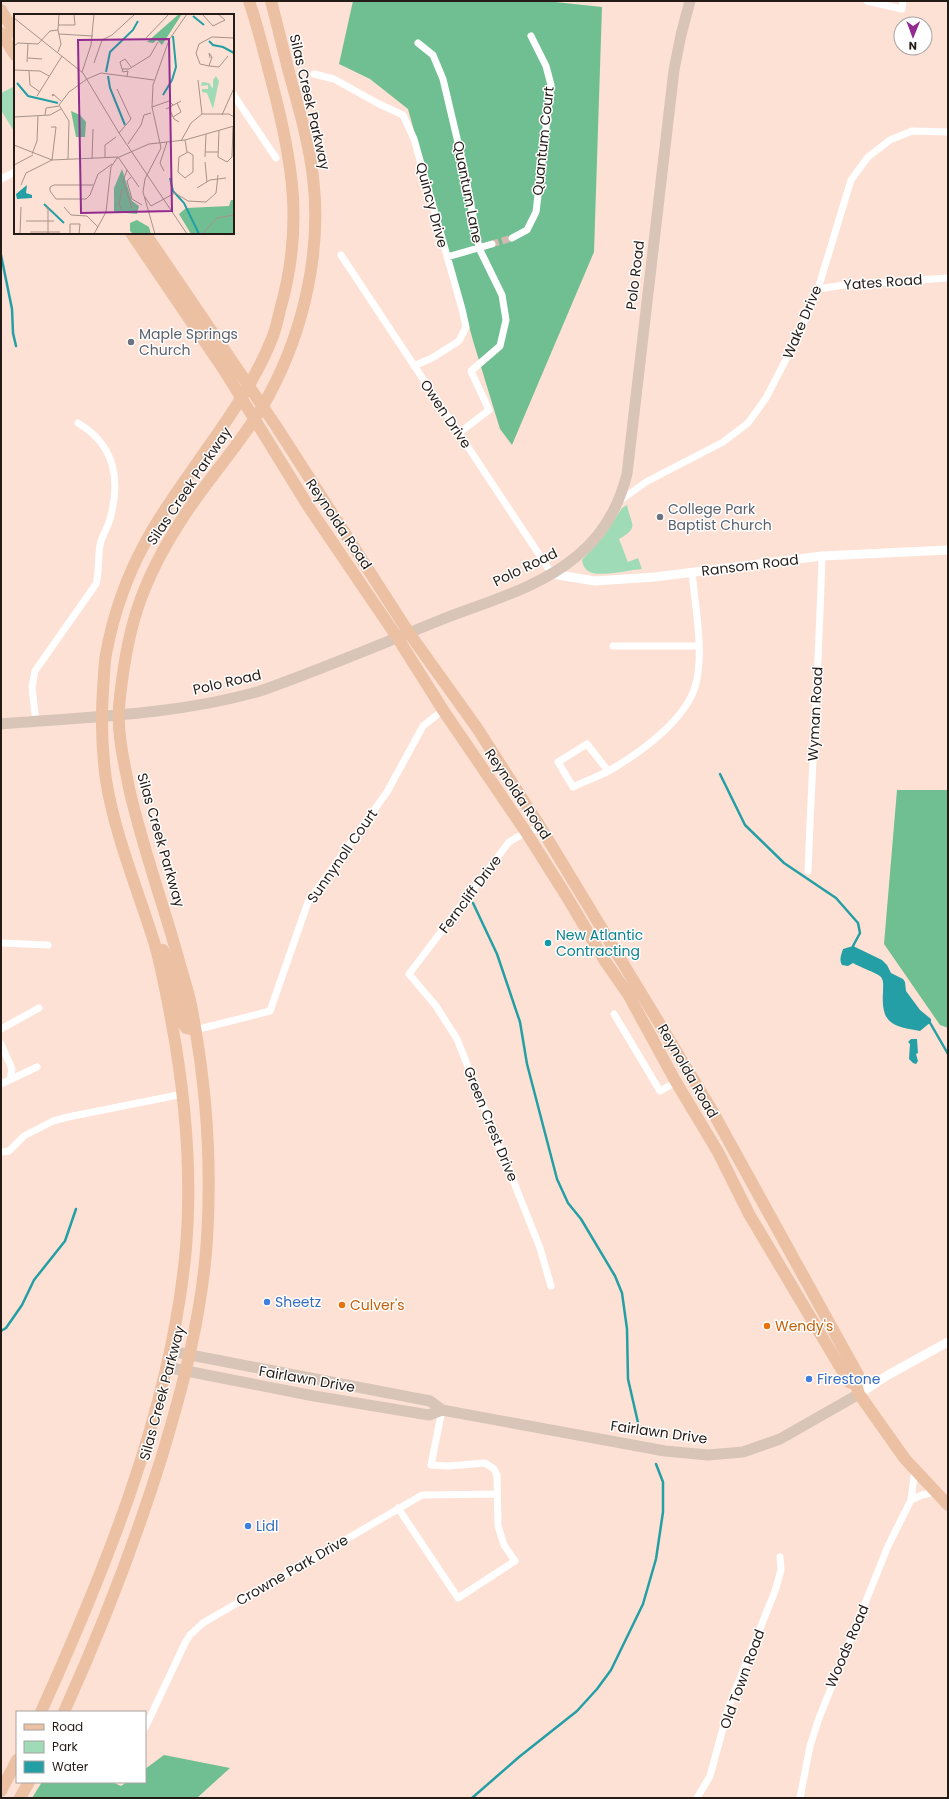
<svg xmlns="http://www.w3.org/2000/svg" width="949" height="1799" font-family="Poppins,sans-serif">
  <rect width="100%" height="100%" fill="#fee1d5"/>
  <!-- green -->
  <path fill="#a0dbb8" d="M13 87 15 91V133L1 110V93Z
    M627 505C631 525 640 527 619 539L628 562 638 558 642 569C629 570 597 578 588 571 584 568 583 565 582 560L603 537 622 508Z"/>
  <!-- forest -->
  <path fill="#70bf92" d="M353 1H546L602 7 594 252 512 445 500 429 474 344 408 109 370 79 339 64Z
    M897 790H948V1028L940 1025 884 944Z
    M164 1755 230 1768 197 1798H32L42 1782H112L121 1786 127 1782H145V1769Z"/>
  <!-- water -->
  <path fill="#239fa5" d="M853 946 882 960 887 965 891 973 903 979 905 982 906 991 920 1010 931 1019V1022L920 1031C892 1026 881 1024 883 992 883 987 884 981 881 977 879 974 860 967 853 963L848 966 842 965C839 960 841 955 843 949Z
    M911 1039H917L918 1053 916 1054 918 1061 916 1064 913 1063 909 1059 910 1044 908 1042Z"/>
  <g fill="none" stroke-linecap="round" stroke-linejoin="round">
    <!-- stream -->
    <path stroke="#239fa5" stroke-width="2.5" d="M1 255 12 309 13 333 16 346
      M720 774 745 825 784 863 836 898 858 923 860 933 853 946 854 950
      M473 903 497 954 520 1022 527 1064 557 1179 568 1203 581 1219 615 1276 622 1293 627 1329 628 1379 639 1427
      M929 1021 948 1054
      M1 1331 6 1328 22 1305 34 1280 65 1241 76 1209
      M472 1798 519 1757 577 1711 597 1689 611 1670 643 1604 656 1559 663 1512V1482L656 1464"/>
    <!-- minor-tunnel -->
    <path stroke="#d3b9af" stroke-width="7" stroke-dasharray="7 3.5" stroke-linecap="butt" d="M492 244 512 238"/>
    <!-- minor -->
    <path stroke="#fff" stroke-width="7" d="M867 1 902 9 903 1
      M418 43 433 55 443 79 464 168 479 248 502 295 506 320 500 346 471 371 489 410 459 433
      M314 74 334 79 379 104 403 115 414 139 462 309 466 327 459 341 432 358 414 366
      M233 94 276 158
      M1 179 15 172
      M512 238 527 230 536 212 551 85 546 66 531 36
      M341 255 552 574
      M447 257 492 244
      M818 289 844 285 948 278
      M618 502 646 482 723 442 748 423 766 398 796 340 818 289 851 180 868 157 890 140 912 131 948 132
      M613 646H698
      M36 722 32 687 35 671 96 584C100 570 97 556 101 541 103 534 108 527 110 519 121 479 115 445 78 423
      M608 771 587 744 558 762 573 787C587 780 604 775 617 766 645 749 685 719 695 687 705 654 695 607 692 572
      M541 828 526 832 509 842 409 974 436 1006 457 1039 540 1248 551 1286
      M808 871C812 766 819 661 822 556
      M1 943 48 945
      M614 1014 660 1091 676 1082
      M1 1029 39 1008
      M195 1030 270 1011 308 902 387 792 423 726 443 710
      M1 1044 12 1069 10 1079
      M1 1084 37 1067
      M1 1152 9 1151 24 1136 53 1121 68 1117 183 1094
      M911 1500 922 1495 935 1492
      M398 1508 458 1598 515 1561 504 1545 498 1526 497 1475 494 1469 485 1463 448 1466 431 1465 442 1410
      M145 1728 185 1643 190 1635 203 1623 422 1495 497 1494
      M697 1798 710 1776 729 1706 775 1591 781 1570 780 1557
      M800 1798 810 1746 819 1718 888 1546 911 1500 915 1469"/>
    <!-- tertiary -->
    <path stroke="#fff" stroke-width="9" d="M552 574 595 581 655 577 822 556 948 550
      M859 1394 888 1375 948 1342"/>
    <!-- secondary -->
    <path stroke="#d9c5b8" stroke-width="11" d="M1 724C86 717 178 715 260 691 320 670 379 645 438 621 485 602 538 589 577 556 603 535 619 506 627 474L674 70 681 35 690 1
      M170 1351 430 1401 442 1410 665 1451 708 1455 743 1452 780 1439 859 1394
      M166 1367 314 1396 429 1415 442 1410"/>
    <!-- primary -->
    <path stroke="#ebc0a3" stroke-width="12" d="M1 10 15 33
      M1 33 15 55
      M131 233 226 373 310 509 397 637 443 710 526 832 567 897 605 961 628 994 676 1082 718 1152 749 1214 849 1382 856 1385
      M145 233 276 426 409 633 477 728 541 828 710 1107 858 1375 856 1385 859 1394 905 1459 948 1505
      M163 950 175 985 184 1025 186 1028 195 1030
      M41 1712C105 1570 169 1414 185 1258 193 1180 186 1101 172 1024 167 998 162 970 155 945 138 890 115 836 106 780 102 751 101 719 103 690 104 678 104 665 106 654 113 616 126 578 145 543 163 509 187 478 209 446 233 412 258 375 273 336 276 328 278 319 280 310 304 227 293 162 271 79 264 53 258 27 249 1
      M64 1712C101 1630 134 1546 161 1459 183 1387 202 1315 207 1239 212 1160 206 1082 191 1005 188 990 183 976 179 961 163 903 142 846 129 788 124 762 117 733 119 707 122 675 127 641 137 610 148 575 166 543 186 513 212 474 246 437 269 395 304 330 322 250 313 177 309 144 300 112 291 80 284 54 278 27 271 1
      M1 1791 17 1760
      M20 1798 29 1782"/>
  </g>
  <!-- markers -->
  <g fill="#6b7280" stroke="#fff" stroke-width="1.5">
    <circle cx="131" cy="342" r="4"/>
    <circle cx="660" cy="517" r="4"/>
  </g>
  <circle fill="#0f9aa8" stroke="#fff" stroke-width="1.5" cx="548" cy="943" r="4"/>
  <g fill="#3f7fe0" stroke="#fff" stroke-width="1.5">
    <circle cx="267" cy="1302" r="4"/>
    <circle cx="809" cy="1379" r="4"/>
    <circle cx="248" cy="1526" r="4"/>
  </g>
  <g fill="#e8710a" stroke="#fff" stroke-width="1.5">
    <circle cx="342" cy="1305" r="4"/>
    <circle cx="767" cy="1326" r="4"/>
  </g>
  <g text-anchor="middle" stroke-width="3" stroke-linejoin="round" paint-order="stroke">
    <!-- street labels -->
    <g font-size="14" fill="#251b16" stroke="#fff">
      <text transform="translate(310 102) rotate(77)" y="5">Silas Creek Parkway</text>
      <text transform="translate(543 141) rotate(-84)" y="5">Quantum Court</text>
      <text transform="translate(468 192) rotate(79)" y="5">Quantum Lane</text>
      <text transform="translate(432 205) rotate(75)" y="5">Quincy Drive</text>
      <text transform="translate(635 275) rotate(-83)" y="5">Polo Road</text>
      <text transform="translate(883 282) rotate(-4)" y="5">Yates Road</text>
      <text transform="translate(802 322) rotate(-67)" y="5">Wake Drive</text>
      <text transform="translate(446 414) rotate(56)" y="5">Owen Drive</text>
      <text transform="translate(189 486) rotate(-56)" y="5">Silas Creek Parkway</text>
      <text transform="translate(339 524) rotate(56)" y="5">Reynolda Road</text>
      <text transform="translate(750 565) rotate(-7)" y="5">Ransom Road</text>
      <text transform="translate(525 567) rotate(-26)" y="5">Polo Road</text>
      <text transform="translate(227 682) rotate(-13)" y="5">Polo Road</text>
      <text transform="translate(815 714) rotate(-87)" y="5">Wyman Road</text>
      <text transform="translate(518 794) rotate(56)" y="5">Reynolda Road</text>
      <text transform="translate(161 840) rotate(74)" y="5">Silas Creek Parkway</text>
      <text transform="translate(342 856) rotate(-55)" y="5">Sunnynoll Court</text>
      <text transform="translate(470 894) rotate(-53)" y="5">Ferncliff Drive</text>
      <text transform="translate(688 1071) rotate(60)" y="5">Reynolda Road</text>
      <text transform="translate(491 1124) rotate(68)" y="5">Green Crest Drive</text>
      <text transform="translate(307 1379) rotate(10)" y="5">Fairlawn Drive</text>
      <text transform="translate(162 1393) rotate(-75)" y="5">Silas Creek Parkway</text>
      <text transform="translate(659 1432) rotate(8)" y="5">Fairlawn Drive</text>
      <text transform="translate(292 1570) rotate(-30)" y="5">Crowne Park Drive</text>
      <text transform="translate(847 1646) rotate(-67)" y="5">Woods Road</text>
      <text transform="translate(742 1679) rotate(-70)" y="5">Old Town Road</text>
    </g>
    <!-- worship labels -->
    <g font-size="14" fill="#5b616d" stroke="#fff" text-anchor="start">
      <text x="139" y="339">Maple Springs<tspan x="139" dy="16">Church</tspan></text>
      <text x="668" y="514">College Park<tspan x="668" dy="16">Baptist Church</tspan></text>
    </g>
    <!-- culture labels -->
    <g font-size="14" fill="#0d838f" stroke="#fff" text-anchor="start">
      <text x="556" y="940">New Atlantic<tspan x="556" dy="16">Contracting</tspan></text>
    </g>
    <!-- shop labels -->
    <g font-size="14" fill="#366cbe" stroke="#fff" text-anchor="start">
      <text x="275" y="1307">Sheetz</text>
      <text x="817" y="1384">Firestone</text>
      <text x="256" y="1531">Lidl</text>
    </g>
    <!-- food labels -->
    <g font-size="14" fill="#c56008" stroke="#fff" text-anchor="start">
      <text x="350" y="1310">Culver's</text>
      <text x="775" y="1331">Wendy's</text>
    </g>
  </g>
  <!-- overview -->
  <g transform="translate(14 14)">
    <rect width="220" height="220" fill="#fee1d5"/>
    <path d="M202 62 205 67 199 95 193 79 188 78V75H194V71L187 72 188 68 195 69 199 75V66Z" fill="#a0dbb8"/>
    <path d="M165 0H168L148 31 143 26 139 29 133 28ZM57 97 66 101 72 108 71 123H62ZM108 155 118 187 125 192 123 200 100 198V174ZM217 186H220V220H177L165 200 172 194 215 192ZM123 206 135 213 137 220H119L116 217V209Z" fill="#70bf92"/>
    <path d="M13 171 12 179 18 181V184L3 185 2 180Z" fill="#239fa5"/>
    <path fill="none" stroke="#239fa5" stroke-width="2" d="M179 2 190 11M195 27 199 31 209 33 220 39M92 58 96 38 119 16 124 7M94 62 96 74 111 111M3 69 14 82 44 89M149 81 158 66 162 53 159 22M156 164 159 177 170 189 185 220M30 190 50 209"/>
    <path fill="none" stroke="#a79289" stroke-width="1" d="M188 0 199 12 211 6 204 0M0 4 69 59 105 119 173 220M44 11H61L60 0M45 20 79 22M132 24 155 0M0 32 4 29 24 30 36 17 44 16M0 34V50M44 38 47 30 44 16 45 0M14 44 28 45M196 44 195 39 198 43 195 52 186 50 182 39 185 30 198 23 220 24M13 48 14 30M80 49 88 26 98 21 121 0M195 52 205 53 214 42M108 55H115L136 42 144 28M108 55 106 48 111 45 117 53M108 55 109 58 114 57 113 62M0 56 26 57 35 62M15 57 16 71 26 78M68 58 77 31 80 0M73 65 87 59 140 66M184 66 188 100M103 75 117 105 105 119M40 81 38 82 39 80 47 87M23 82 48 42M138 93 155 87 159 91M155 94 160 105 165 108M152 95 167 87M31 101 32 94 45 92M208 101 220 74M0 103 36 101 47 95M159 103 167 98 163 89M205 116 204 143 213 148 218 143 219 113M171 126 173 138M167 127 177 109 188 100H215L220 103M114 130 127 111 130 101 137 99M0 131 38 146 104 143 125 173M174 138 179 141V158L171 164 164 158 165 143ZM191 138H204M18 140 23 127 24 102M91 143V131L102 123M191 143 192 120M54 145 55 107 45 91 55 78 73 65M78 145 79 115M191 148 193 168M0 151 19 141M113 156 109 167 118 194M150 157 146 149 153 128M117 163 113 167 118 185 128 191M7 171 12 159 38 146 42 113H37M79 171H40L36 173V177L42 185H72L76 181 84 160 98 150M183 174 196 166 212 164M131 183 137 192 161 179 174 187 192 188 202 179 204 161M50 193 57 201 73 202 84 213M32 194H34V219M107 195 105 190 108 175M12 207H40M16 218H46M6 220 7 193M56 220V210H66L65 220M80 220 92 198 97 153 103 144 135 130 171 126 220 112M141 220 129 178 131 165 147 134 138 93 139 71 155 26 173 0M188 220 203 204 220 201"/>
    <path fill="#922b8f" fill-opacity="0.15" stroke="#922b8f" stroke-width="2" d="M155 25 158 197 67 199 64 26Z"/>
    <rect width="220" height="220" fill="none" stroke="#251b16" stroke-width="2"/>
  </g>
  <!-- border -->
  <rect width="949" height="1799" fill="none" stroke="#251b16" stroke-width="4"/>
  <!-- legend -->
  <rect x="16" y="1711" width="130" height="72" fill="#ffffff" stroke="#a8a4a2"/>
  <rect x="24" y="1724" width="20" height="6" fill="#ebc0a3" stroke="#a8a4a2"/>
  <text x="52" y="1731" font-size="12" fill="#251b16">Road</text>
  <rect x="24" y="1741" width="20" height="12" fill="#a0dbb8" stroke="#a8a4a2"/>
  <text x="52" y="1751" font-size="12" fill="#251b16">Park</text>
  <rect x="24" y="1761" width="20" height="12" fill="#239fa5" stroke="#a8a4a2"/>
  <text x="52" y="1771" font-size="12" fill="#251b16">Water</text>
  <!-- north arrow -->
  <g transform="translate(913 36) rotate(181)"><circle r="19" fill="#ffffff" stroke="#a8a4a2"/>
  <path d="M0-3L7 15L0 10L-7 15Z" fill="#922b8f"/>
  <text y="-6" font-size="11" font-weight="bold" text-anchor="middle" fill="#251b16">N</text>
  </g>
</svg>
